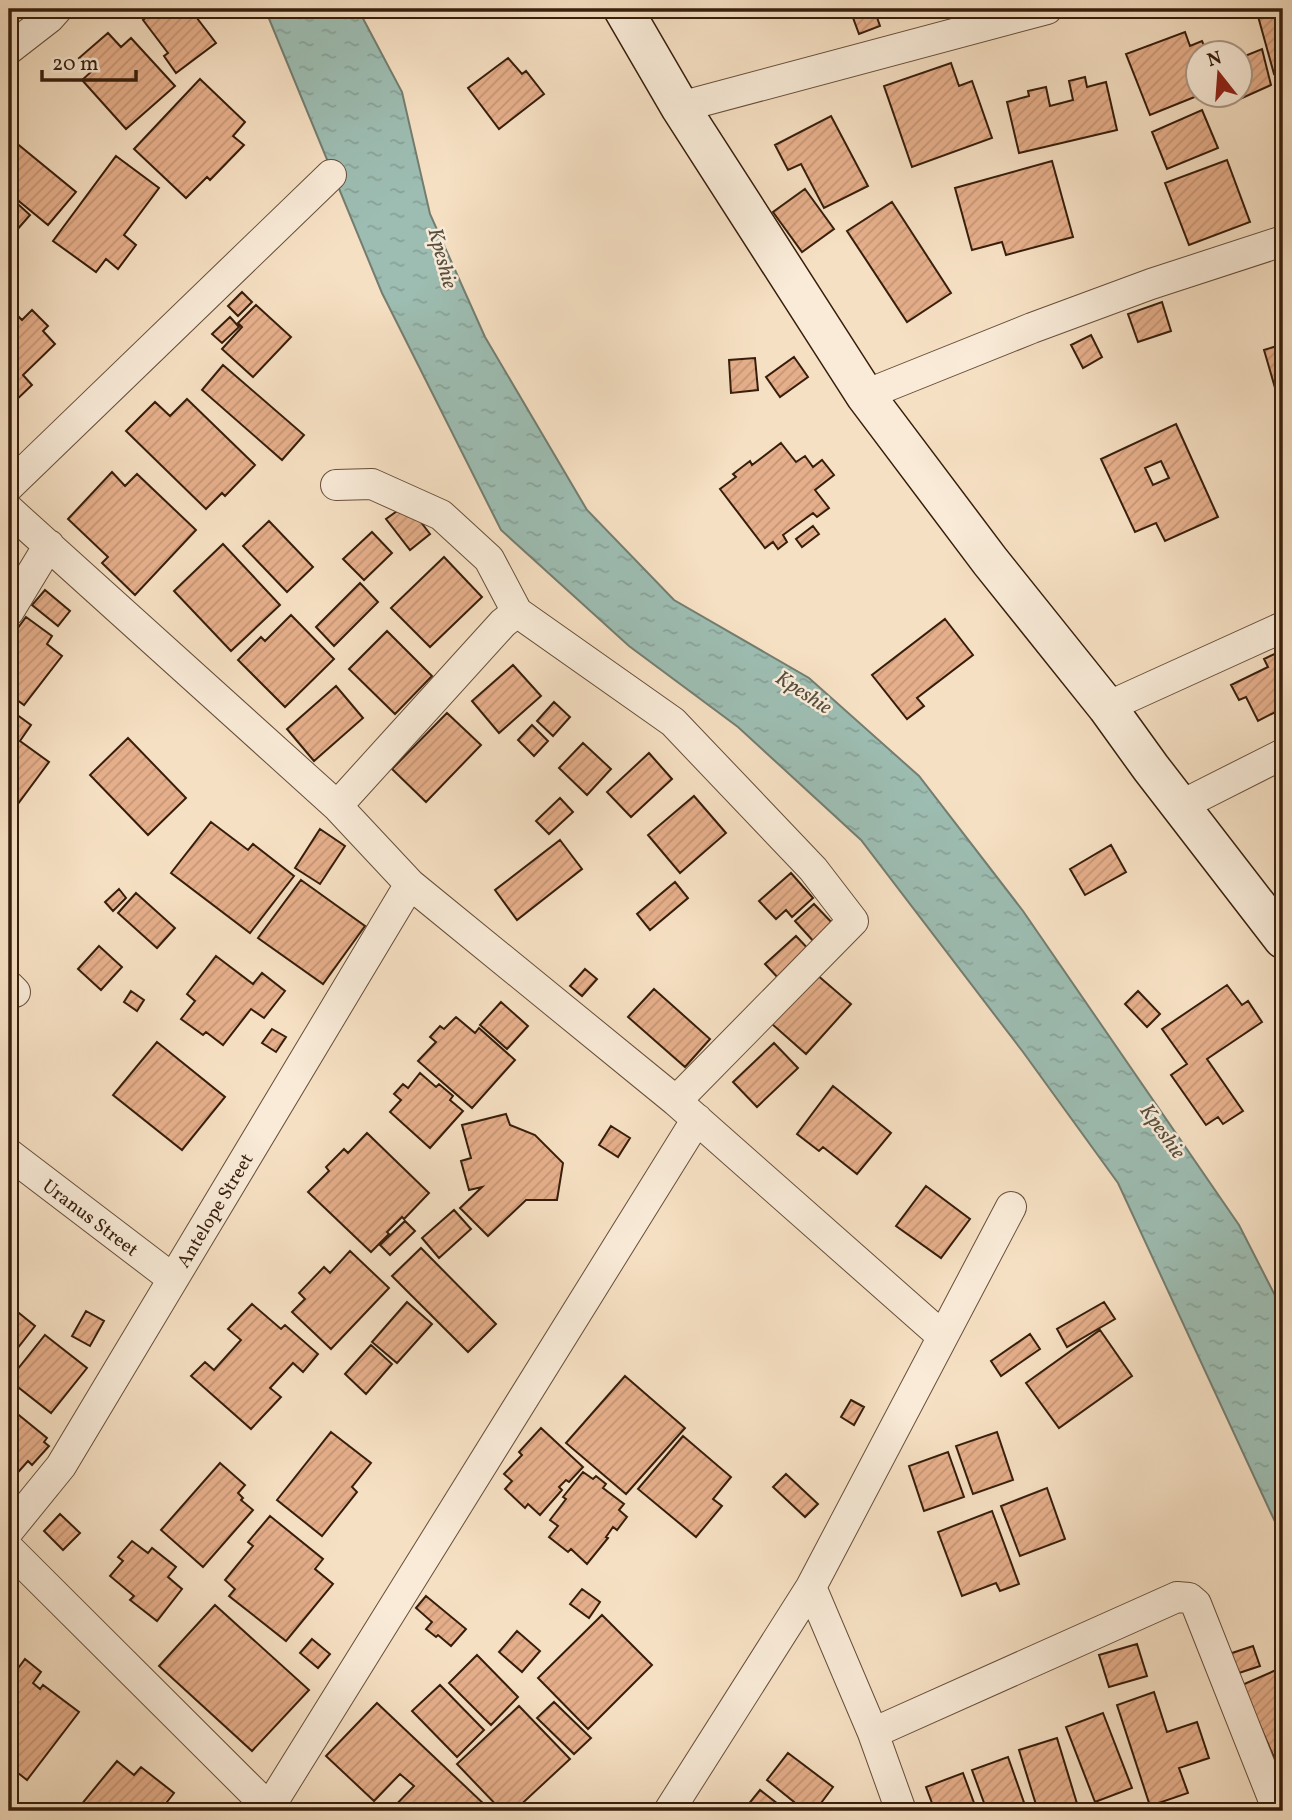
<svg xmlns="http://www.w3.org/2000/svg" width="1292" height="1820" font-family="Vollkorn,serif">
  <defs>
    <pattern id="water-ripples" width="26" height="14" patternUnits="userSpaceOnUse" patternTransform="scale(1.75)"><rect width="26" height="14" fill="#9dbdb2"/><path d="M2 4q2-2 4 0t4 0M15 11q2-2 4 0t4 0" fill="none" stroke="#88a298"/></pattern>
    <pattern id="building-hatch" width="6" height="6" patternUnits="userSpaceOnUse" patternTransform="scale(1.75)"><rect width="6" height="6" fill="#e6af8b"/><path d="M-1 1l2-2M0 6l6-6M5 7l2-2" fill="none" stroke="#c69677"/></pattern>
  </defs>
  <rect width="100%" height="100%" fill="#f6e0c3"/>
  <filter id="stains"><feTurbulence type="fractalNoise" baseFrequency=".00286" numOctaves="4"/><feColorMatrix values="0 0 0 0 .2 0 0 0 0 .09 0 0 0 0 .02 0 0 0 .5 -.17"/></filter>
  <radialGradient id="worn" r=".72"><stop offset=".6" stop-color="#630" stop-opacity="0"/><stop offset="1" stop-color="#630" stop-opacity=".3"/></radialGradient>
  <!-- water -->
  <path fill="url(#water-ripples)" stroke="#747d70" stroke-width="2" d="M265 9H358L402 92 430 214 485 337 587 510 674 600 809 678 919 776 1023 911 1239 1225 1283 1311V1539L1118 1183 1023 1052 861 840 738 727 629 646 501 530 382 293Z"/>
  <!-- building -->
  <path fill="url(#building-hatch)" stroke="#371e0c" stroke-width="2" fill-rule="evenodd" d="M158 9H190L216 43 176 73 164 56 168 53 143 20Z
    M869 9H874L880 26 859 34 852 15Z
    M1256 9H1283V71L1274 74Z
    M1185 32 1190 46 1202 41 1207 52H1198V94H1202L1150 115 1126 54Z
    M108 33 121 47 131 38 175 86 126 129 82 80 91 72 79 58Z
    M1262 49 1271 85 1240 99V58Z
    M508 58 522 74 526 71 544 94 499 129 468 88Z
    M951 63 959 86 972 81 992 138 912 167 884 86Z
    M1085 77 1087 87 1106 82 1117 130 1019 153 1007 102 1029 96 1028 91 1046 87 1050 106 1073 100 1069 81Z
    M200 79 245 122 233 136 244 145 210 180 207 177 186 198 134 149Z
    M1202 110 1218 148 1167 169 1152 132Z
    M831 116 868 186 824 208 801 164 788 170 775 145Z
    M9 137 76 192 48 225 9 193Z
    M116 156 159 188 124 235 136 245 118 269 106 259 96 272 53 241Z
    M1227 160 1250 222 1189 245 1165 183Z
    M1052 161 1073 237 1006 255 1002 242 972 250 955 188Z
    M805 189 834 229 802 252 773 212Z
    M9 196 30 215 9 239Z
    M892 202 951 293 907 322 847 231Z
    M242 292 252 302 238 316 228 306Z
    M1162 302 1171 331 1138 342 1128 314Z
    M256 305 291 337 253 377 222 349 242 327 238 323Z
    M10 308 22 320 32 310 48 326 43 331 55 344 23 375 32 385 9 407Z
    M230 317 239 327 222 343 212 334Z
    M1091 335 1102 357 1083 368 1071 345Z
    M1283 344V396L1278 398 1264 350Z
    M794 357 808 377 780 397 766 377Z
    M755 358 758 390 731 393 729 360Z
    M223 365 304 435 282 460 202 390Z
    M187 399 255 465 225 496 222 493 206 509 126 431 155 402 170 416Z
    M1176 424 1218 517 1165 541 1156 523 1135 532 1101 459ZM1161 461 1169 478 1153 485 1145 468Z
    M781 443 796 462 805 456 813 467 822 460 834 475 815 490 829 508 817 517 813 513 783 535 787 542 778 549 773 542 765 548 720 489 736 477 733 474 750 461 752 465Z
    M112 472 125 486 137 474 196 530 135 595 102 563 108 557 68 519Z
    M407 504 430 534 410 550 386 519Z
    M269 521 313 567 287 592 243 546Z
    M813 526 819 534 802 547 796 539Z
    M372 532 392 553 364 580 343 559Z
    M223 544 280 605 231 651 174 591Z
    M444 557 482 597 430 647 391 608Z
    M360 583 378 602 334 646 316 627Z
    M45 590 70 611 58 626 32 605Z
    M291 615 334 659 285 707 238 660 261 637 265 641Z
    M26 617 52 636 47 644 62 656 24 705 9 694V640Z
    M945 619 973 655 917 698 924 706 907 719 872 675Z
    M387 631 432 676 395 714 349 669Z
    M1283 650V708L1258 721 1246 697 1239 700 1231 685 1268 667 1264 659Z
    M513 665 541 696 499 733 472 701Z
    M336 686 363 718 314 761 287 729Z
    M554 702 570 717 553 736 537 721Z
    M9 709 31 725 20 741 49 762 9 816Z
    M447 713 481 745 426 802 392 769Z
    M532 725 548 741 534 756 518 740Z
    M128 738 186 798 148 835 90 775Z
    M583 743 611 769 587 795 559 768Z
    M649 753 672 779 631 817 607 792Z
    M694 796 726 833 680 873 648 835Z
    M560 798 573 812 549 834 536 821Z
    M211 822 248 850 253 844 294 876 250 933 171 873Z
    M320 829 345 846 320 884 295 868Z
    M560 840 582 869 517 920 495 890Z
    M1111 845 1126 872 1085 895 1070 869Z
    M791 873 813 898 792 917 786 910 776 919 759 901Z
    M301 880 365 926 323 984 258 938Z
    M675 882 688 898 650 930 637 914Z
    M119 889 126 898 113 911 105 902Z
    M136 893 175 928 157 948 118 913Z
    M814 904 836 927 816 944 795 921Z
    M796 936 813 954 782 982 765 964Z
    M99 946 122 967 101 990 78 969Z
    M216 956 253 984 262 973 285 991 264 1018 251 1009 223 1045 206 1032 203 1035 181 1019 195 1001 187 994Z
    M585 969 597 979 582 996 570 986Z
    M816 974 851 1004 806 1054 772 1024Z
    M1227 985 1242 1005 1248 1001 1262 1022 1207 1059 1243 1111 1223 1124 1218 1117 1206 1125 1171 1075 1187 1064 1162 1029Z
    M654 989 710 1039 685 1067 628 1017Z
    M131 991 144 1000 137 1011 124 1002Z
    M1138 991 1160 1014 1147 1027 1125 1004Z
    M501 1002 528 1026 507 1049 480 1025Z
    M456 1017 475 1033 479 1028 515 1060 472 1108 418 1061 436 1042 430 1037 440 1026 444 1029Z
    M272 1029 286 1037 276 1052 262 1043Z
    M157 1042 225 1097 182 1150 113 1095Z
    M774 1043 798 1068 757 1107 733 1082Z
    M420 1073 436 1087 439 1084 453 1096 450 1100 463 1111 430 1148 390 1112 401 1100 394 1094 403 1084 408 1088Z
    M833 1086 891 1133 857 1174 823 1147 819 1151 797 1134Z
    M506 1114 510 1125 535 1135 563 1163 557 1200H526L488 1236 460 1208 482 1187 469 1190 461 1161 471 1158 462 1125Z
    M611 1126 630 1138 618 1157 599 1145Z
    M367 1133 429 1193 404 1219 402 1217 387 1232 389 1234 371 1252 308 1192 329 1171 326 1167 344 1149 348 1153Z
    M926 1186 970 1219 941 1258 896 1226Z
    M454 1210 471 1229 439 1258 422 1238Z
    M405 1221 415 1231 390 1255 380 1245Z
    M421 1248 496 1324 468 1352 392 1276Z
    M350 1251 389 1288 331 1349 292 1312 305 1299 299 1293 324 1267 330 1273Z
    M407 1302 432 1324 397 1363 372 1342Z
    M1104 1302 1115 1319 1067 1347 1057 1329Z
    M252 1304 281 1329 285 1325 318 1354 303 1372 293 1363 270 1388 281 1397 251 1429 191 1376 205 1362 214 1370 241 1340 228 1329Z
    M14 1309 35 1326 9 1359V1315Z
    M86 1311 104 1321 90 1346 72 1336Z
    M1100 1330 1132 1376 1059 1428 1026 1383Z
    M1030 1334 1040 1349 1001 1376 991 1361Z
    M45 1335 87 1368 51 1413 9 1380Z
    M371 1345 392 1364 366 1394 345 1374Z
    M625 1376 685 1428 626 1494 566 1443Z
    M851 1400 864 1407 854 1425 841 1417Z
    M9 1407 47 1438 44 1442 49 1446 32 1465 28 1461 13 1478 9 1475Z
    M541 1428 583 1467 569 1482 566 1480 559 1487 562 1490 540 1515 528 1504 525 1508 505 1489 512 1481 504 1474 522 1455 519 1452Z
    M331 1432 371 1463 352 1487 357 1492 322 1536 277 1500Z
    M997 1432 1013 1480 973 1494 956 1446Z
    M683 1436 731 1477 713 1499 722 1506 696 1537 638 1489Z
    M948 1452 964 1497 924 1511 909 1466Z
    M220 1463 245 1485 238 1493 243 1498 241 1500 253 1510 203 1567 161 1530Z
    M583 1472 593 1479 596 1476 606 1484 603 1488 624 1504 619 1510 627 1517 617 1530 613 1527 606 1537 608 1538 587 1564 571 1549 568 1552 549 1537 558 1526 550 1520 566 1499 563 1497Z
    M786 1474 818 1504 805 1517 773 1487Z
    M1047 1488 1065 1539 1020 1556 1001 1506Z
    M992 1511 1019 1584 1000 1591 996 1583 962 1596 938 1532Z
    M60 1514 80 1533 63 1550 44 1531Z
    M270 1516 323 1559 315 1569 333 1584 286 1641 229 1596 235 1589 225 1580 253 1546 248 1542Z
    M132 1541 148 1553 152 1548 176 1567 168 1577 182 1589 157 1621 130 1600 134 1596 110 1576 123 1561 118 1557Z
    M582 1589 600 1602 589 1618 570 1604Z
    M426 1596 466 1629 451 1646 438 1635 436 1637 426 1629 432 1622 416 1608Z
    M215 1605 309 1690 252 1751 159 1666Z
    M602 1615 652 1665 588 1729 538 1678Z
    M517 1631 540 1651 522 1672 499 1652Z
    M312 1639 330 1654 318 1668 300 1653Z
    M1137 1644 1147 1676 1109 1687 1099 1655Z
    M1253 1646 1260 1666 1233 1675 1226 1655Z
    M477 1655 518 1697 491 1725 449 1683Z
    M25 1659 41 1672 33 1683 40 1689 43 1685 79 1712 27 1780 9 1766V1665L16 1671Z
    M1283 1667V1759L1276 1762 1242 1685Z
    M440 1685 484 1730 457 1757 412 1711Z
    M1154 1692 1167 1732 1197 1722 1209 1758 1179 1768 1188 1793 1150 1806 1117 1705Z
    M554 1702 591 1738 574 1754 537 1718Z
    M377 1703 486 1806 481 1811H390L414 1786 400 1774 374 1801 326 1756Z
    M519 1706 570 1759 514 1811H502L457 1764Z
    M1103 1713 1132 1788 1095 1802 1066 1727Z
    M1057 1738 1079 1810 1038 1811 1019 1750Z
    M788 1753 833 1787 815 1811H743L760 1790 787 1811 794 1802 767 1780Z
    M1008 1757 1027 1811H987L972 1770Z
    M117 1761 134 1775 141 1767 174 1793 167 1802 178 1811H76Z
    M963 1773 977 1811H935L926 1787Z"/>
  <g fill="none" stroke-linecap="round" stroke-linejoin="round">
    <defs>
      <path id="street" d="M9 49 49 18 57 9
        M680 107 1047 9
        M865 395 1032 328 1151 284 1283 241
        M336 485 372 484 441 515 489 559 517 612 673 722 813 869 853 921 676 1101
        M9 486 331 175
        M9 510 337 806 410 884 676 1101 942 1336
        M9 611 49 545
        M1107 707 1283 627
        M337 806 503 623 517 612
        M1180 806 1283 754
        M9 986 15 992
        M9 1154 173 1279
        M9 1530 61 1466 410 884
        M9 1549 272 1811
        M811 1587 873 1733 901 1811
        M873 1733 1177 1597 1189 1598 1196 1604 1278 1811
        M267 1811 697 1119
        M669 1811 811 1587 1011 1207"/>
      <path id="secondary" d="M623 9 680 107 865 395 990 561 1107 707 1151 768 1283 939"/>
    </defs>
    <!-- street casing -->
    <use href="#street" stroke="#674e3a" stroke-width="32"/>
    <!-- secondary casing -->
    <use href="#secondary" stroke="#371e0c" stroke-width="41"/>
    <!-- street -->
    <use href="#street" stroke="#f9ebd8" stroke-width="30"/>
    <!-- secondary -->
    <use href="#secondary" stroke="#f9ebd8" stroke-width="38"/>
  </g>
  <g text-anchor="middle" stroke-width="5" stroke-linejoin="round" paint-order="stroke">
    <!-- street labels -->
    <g font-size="19" fill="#371e0c" stroke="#f9ebd8">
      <text transform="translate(214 1210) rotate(-59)" y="7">Antelope Street</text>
      <text transform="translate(91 1217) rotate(37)" y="7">Uranus Street</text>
    </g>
    <!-- water labels -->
    <g font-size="21" font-style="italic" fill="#564e3e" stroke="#f9ebd8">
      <text transform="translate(443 258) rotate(75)" y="7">Kpeshie</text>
      <text transform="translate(804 692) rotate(33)" y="7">Kpeshie</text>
      <text transform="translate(1163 1131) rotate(54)" y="7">Kpeshie</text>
    </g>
  </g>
  <!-- margin -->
  <rect width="1292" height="1820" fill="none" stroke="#f6e0c3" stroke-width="35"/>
  <rect x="10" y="10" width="1271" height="1799" fill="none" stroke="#371e0c" stroke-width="3.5"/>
  <rect x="18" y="18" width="1257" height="1785" fill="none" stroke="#371e0c" stroke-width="2"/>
  <!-- north arrow -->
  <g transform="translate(1219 74) rotate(343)"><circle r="33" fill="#f9ebd8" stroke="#ab9986" stroke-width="2"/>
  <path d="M0-5L12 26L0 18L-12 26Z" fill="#8f2418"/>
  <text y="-10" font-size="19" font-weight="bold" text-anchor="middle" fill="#371e0c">N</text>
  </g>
  <!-- scale -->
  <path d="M42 70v10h94v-10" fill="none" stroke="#371e0c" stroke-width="3.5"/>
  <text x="52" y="70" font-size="21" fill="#371e0c" stroke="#f9ebd8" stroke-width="5" paint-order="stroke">20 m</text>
  <rect width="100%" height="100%" filter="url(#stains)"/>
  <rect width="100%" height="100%" fill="url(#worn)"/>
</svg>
